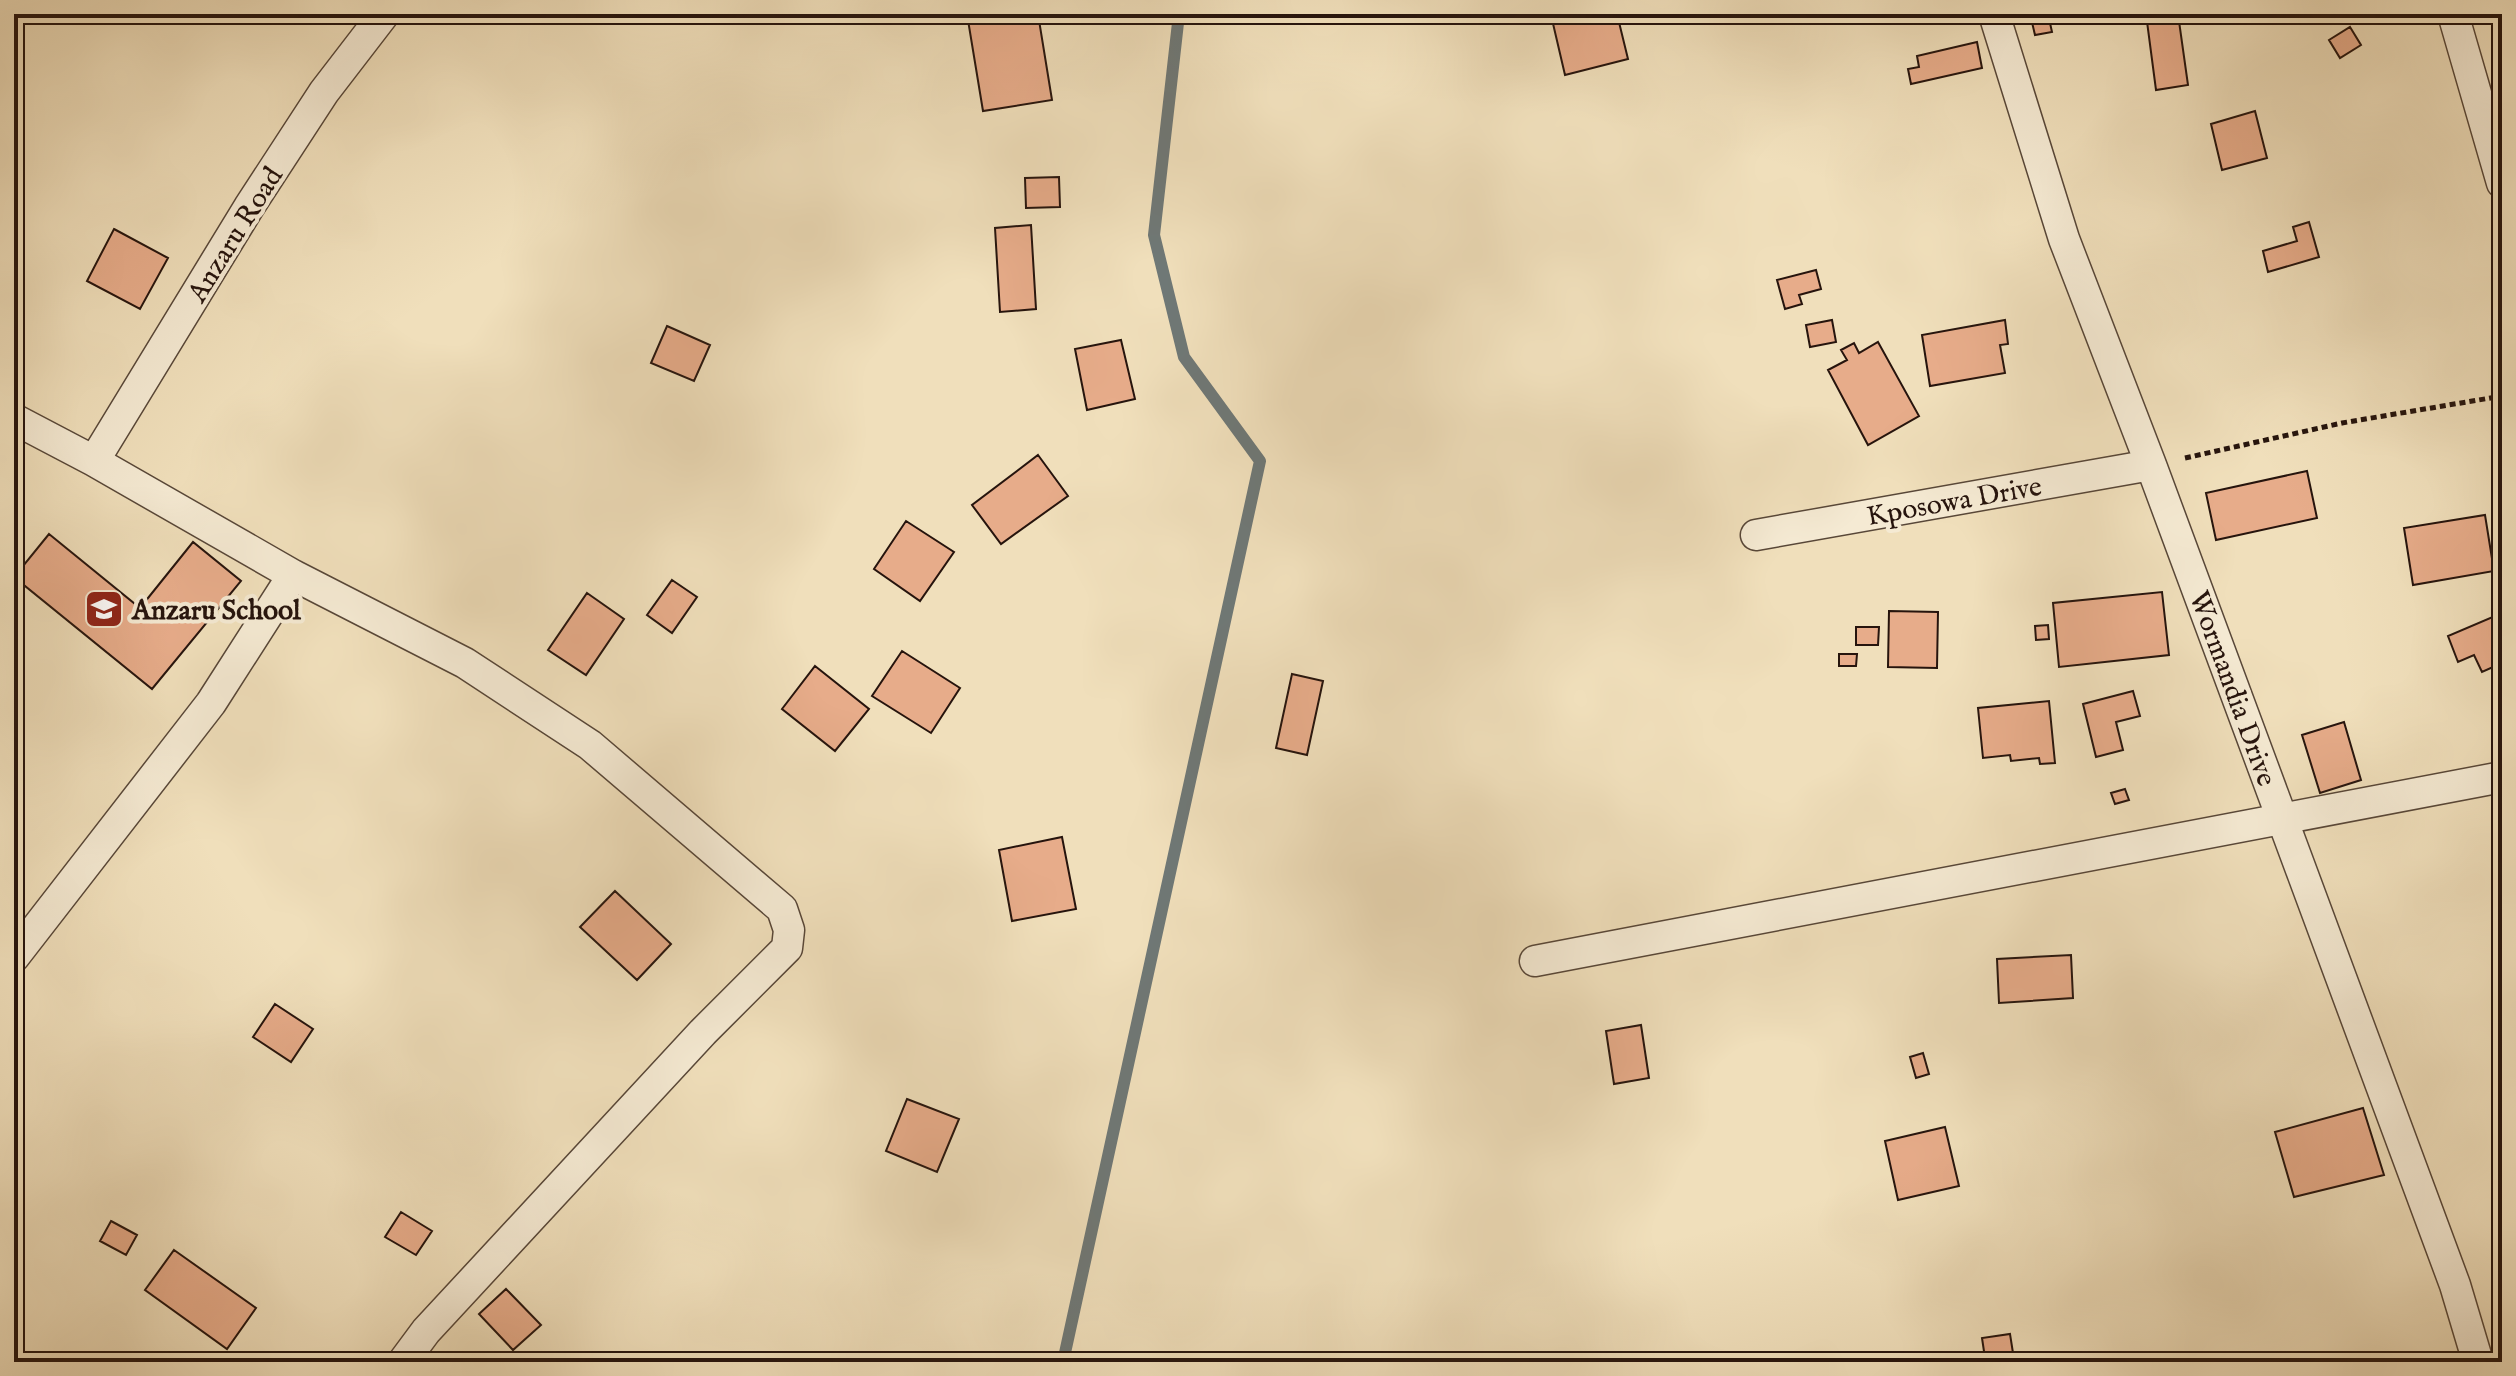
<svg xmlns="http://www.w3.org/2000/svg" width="2516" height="1376" font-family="'IM FELL English',serif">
  <rect width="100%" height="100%" fill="#f0dfbb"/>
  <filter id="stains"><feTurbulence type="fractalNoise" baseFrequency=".0025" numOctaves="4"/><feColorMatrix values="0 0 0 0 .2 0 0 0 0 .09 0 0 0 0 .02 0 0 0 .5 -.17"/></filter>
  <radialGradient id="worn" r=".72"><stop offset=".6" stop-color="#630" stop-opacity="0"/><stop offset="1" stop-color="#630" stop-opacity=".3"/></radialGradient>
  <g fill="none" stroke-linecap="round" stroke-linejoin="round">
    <!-- stream -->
    <path stroke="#6f7876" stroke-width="12" d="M1063 1362 1260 461 1184 357 1154 235 1179 14"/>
  </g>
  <!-- building -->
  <path fill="#e7ac8a" stroke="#26140d" stroke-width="2" d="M967 14H1038L1052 100 983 111Z
    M1617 14 1628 59 1565 75 1551 15Z
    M2030 14H2048L2052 32 2035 35Z
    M2146 14H2178L2188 85 2156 90Z
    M2350 27 2361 45 2340 58 2329 40Z
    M1977 42 1982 68 1911 84 1908 69 1919 67 1917 56Z
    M2255 111 2267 158 2222 170 2211 124Z
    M1059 177 1060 207 1026 208 1025 178Z
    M2309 222 2319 257 2268 272 2263 251 2297 241 2293 227Z
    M1031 225 1036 309 1000 312 995 228Z
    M114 229 168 258 140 309 87 281Z
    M1816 270 1821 289 1799 295 1802 304 1785 309 1777 280Z
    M1832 320 1836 342 1810 347 1806 325Z
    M2005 320 2008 344 2000 345 2005 373 1930 386 1922 335Z
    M667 326 710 345 694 381 651 363Z
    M1121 340 1135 399 1087 410 1075 349Z
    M1878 342 1919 416 1868 445 1828 370 1847 360 1841 350 1854 343 1859 353Z
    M1038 455 1068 496 1001 544 972 505Z
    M2307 471 2317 518 2216 540 2206 493Z
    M2485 515 2494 571 2413 585 2404 528Z
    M906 521 954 552 920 601 874 569Z
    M49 534 140 608 193 542 241 581 152 689 14 577Z
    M672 580 697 597 672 633 647 615Z
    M2162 592 2169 655 2059 667 2053 603Z
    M587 593 624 619 586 675 548 650Z
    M1889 611 1938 612 1937 668 1888 667Z
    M2502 613V663L2482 672 2474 655 2458 662 2448 636Z
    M2048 625 2049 639 2036 640 2035 626Z
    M1856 627H1879L1878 645H1856Z
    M902 651 960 688 931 733 872 696Z
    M1839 654H1857L1856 666H1839Z
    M815 666 869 709 835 751 782 709Z
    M1292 674 1323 681 1307 755 1276 748Z
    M2133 691 2140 716 2116 722 2123 750 2096 757 2083 704Z
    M2049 701 2055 763 2040 764 2039 758 2011 761 2010 755 1983 758 1978 708Z
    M2344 722 2361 780 2320 793 2302 735Z
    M2125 789 2129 800 2115 804 2111 793Z
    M1062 837 1076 909 1012 921 999 850Z
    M615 891 671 944 637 980 580 927Z
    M2071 955 2073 998 1999 1003 1997 959Z
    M275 1004 313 1029 291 1062 253 1037Z
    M1641 1025 1649 1078 1614 1084 1606 1031Z
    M1923 1053 1929 1074 1916 1078 1910 1057Z
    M907 1099 959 1119 937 1172 886 1151Z
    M2363 1108 2384 1175 2294 1197 2275 1132Z
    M1945 1127 1959 1186 1898 1200 1885 1141Z
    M401 1212 432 1231 416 1255 385 1237Z
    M111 1221 137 1235 126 1255 100 1241Z
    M174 1250 256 1308 227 1349 145 1290Z
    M506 1289 541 1325 513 1350 479 1314Z
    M2010 1334 2013 1353 1985 1358 1982 1338Z"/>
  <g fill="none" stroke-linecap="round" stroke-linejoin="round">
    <defs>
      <path id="street" d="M1994 14 2064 239 2151 465 2455 1285 2478 1362
        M2453 14 2502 183
        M14 419 94 461 293 575 465 663 590 745 782 909 789 930 787 948 703 1032 426 1331 403 1362
        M94 461 249 207 324 92 384 14
        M1756 535 2151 465
        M14 957 211 703 293 575
        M1535 961 2502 777"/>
    </defs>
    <!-- street casing -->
    <use href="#street" stroke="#584738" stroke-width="33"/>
    <!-- path -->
    <path stroke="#26140d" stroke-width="5" stroke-dasharray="6 4" stroke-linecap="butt" d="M2185 458 2342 423 2502 396"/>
    <!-- street -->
    <use href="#street" stroke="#f5ead3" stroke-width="30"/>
  </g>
  <!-- icons -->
  <defs>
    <symbol id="school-square" viewBox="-11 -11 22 22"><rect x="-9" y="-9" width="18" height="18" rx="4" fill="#8f2418" stroke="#f5ead3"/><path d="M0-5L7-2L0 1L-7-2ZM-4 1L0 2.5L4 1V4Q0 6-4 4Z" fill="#fff"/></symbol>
  </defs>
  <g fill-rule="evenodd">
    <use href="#school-square" x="82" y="587" width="44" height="44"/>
  </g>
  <g text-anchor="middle" stroke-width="8" stroke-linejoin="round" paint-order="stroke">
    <!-- street labels -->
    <g font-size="28" fill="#26140d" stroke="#f5ead3">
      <text transform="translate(234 234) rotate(-58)" y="10">Anzaru Road</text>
      <text transform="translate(1954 500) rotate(-10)" y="10">Kposowa Drive</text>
      <text transform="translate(2234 688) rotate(70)" y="10">Wormandia Drive</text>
    </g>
    <!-- poi labels -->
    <g font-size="28" font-weight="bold" fill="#26140d" stroke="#f5ead3" text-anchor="start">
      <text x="132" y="619">Anzaru School</text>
    </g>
  </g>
  <!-- margin -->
  <rect width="2516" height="1376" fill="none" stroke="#f0dfbb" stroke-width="48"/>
  <rect x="16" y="16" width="2484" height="1344" fill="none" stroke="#26140d" stroke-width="4"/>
  <rect x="24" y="24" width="2468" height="1328" fill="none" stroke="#26140d" stroke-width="2"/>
  <rect width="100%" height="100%" filter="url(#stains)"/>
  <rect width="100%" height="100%" fill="url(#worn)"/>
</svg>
